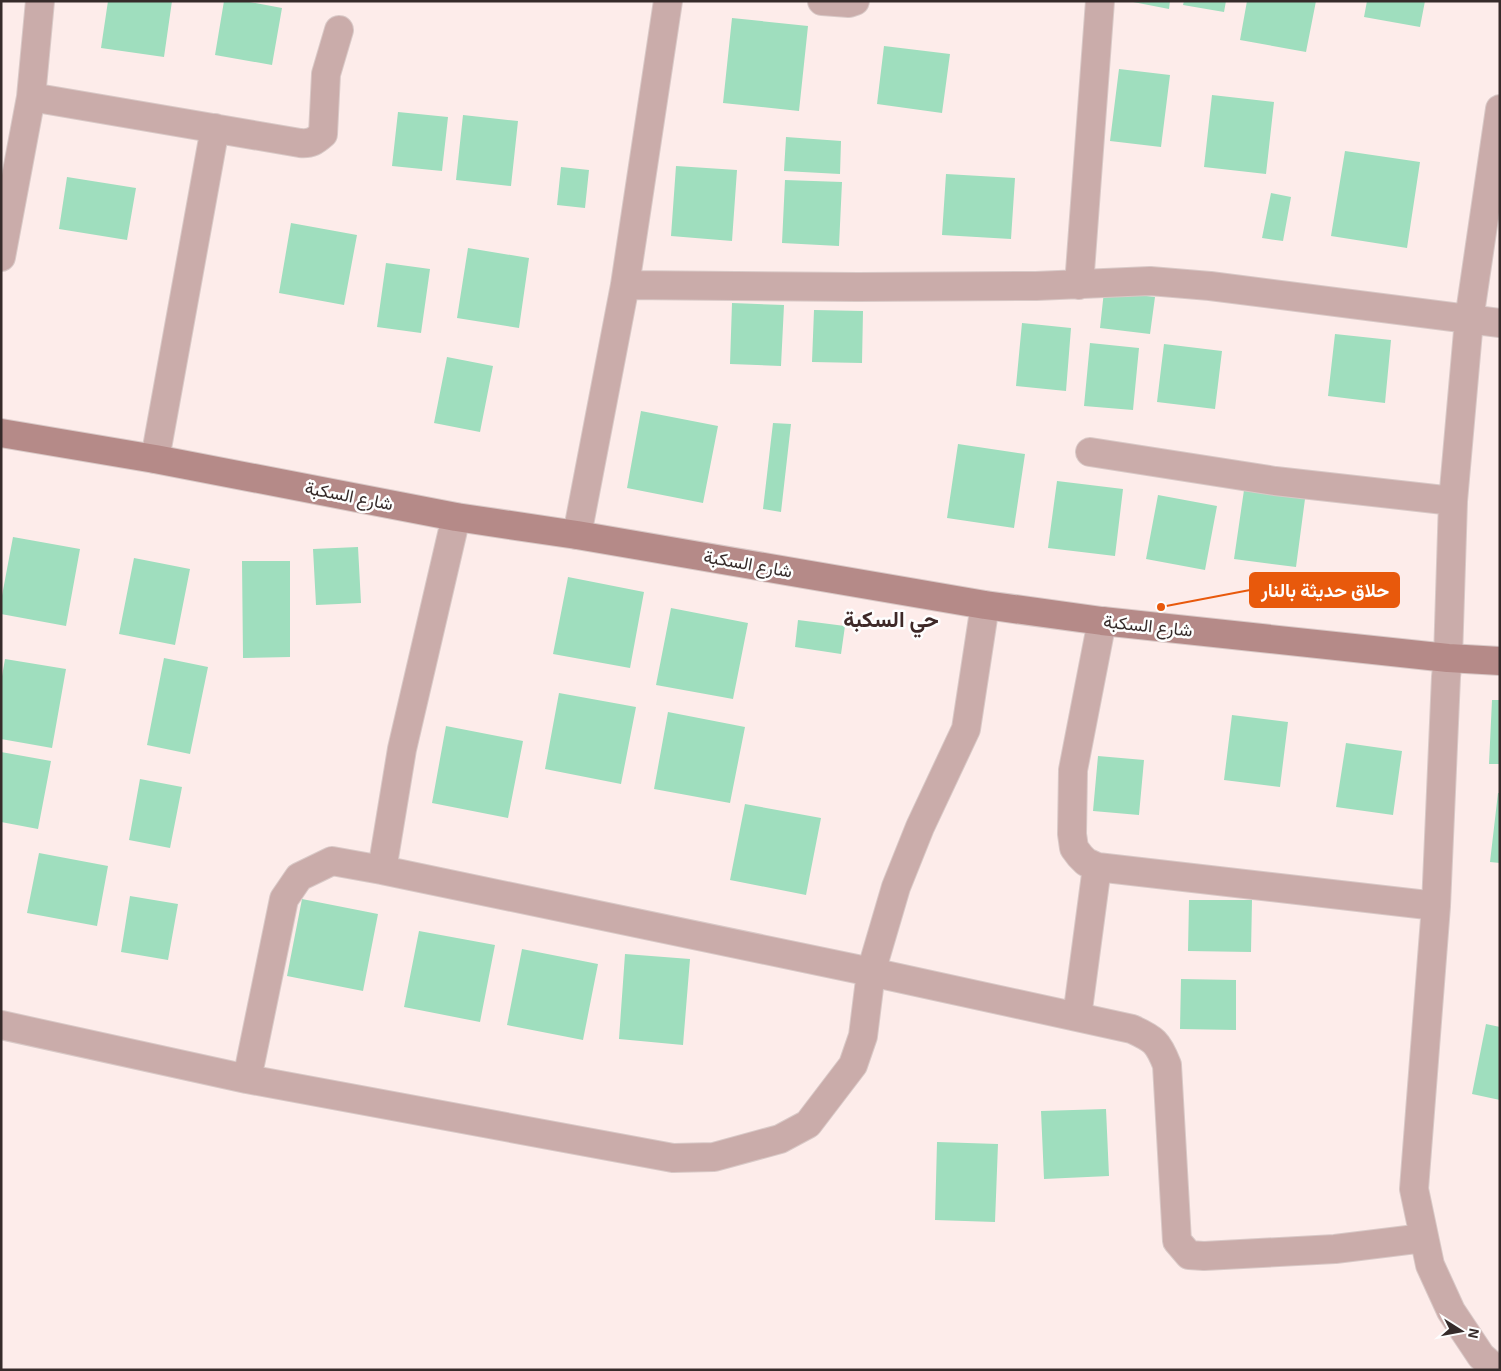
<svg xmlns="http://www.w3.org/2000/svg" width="1501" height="1371" font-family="'Exo 2',Vazirmatn,sans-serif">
  <rect width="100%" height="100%" fill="#fdecea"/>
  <!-- building -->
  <path fill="#9fdebe" d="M108 1H172L164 57 101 48Z
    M224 1H244L282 8 272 65 215 55Z
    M1128 1H1170L1169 9Z
    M1184 1H1226L1224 12 1183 5Z
    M1247 1H1316L1306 52 1240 40Z
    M1367 1H1425L1420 27 1364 17Z
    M732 18 808 26 799 111 723 103Z
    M884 46 950 54 942 113 877 104Z
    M1119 69 1170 75 1161 147 1110 141Z
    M1212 95 1274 102 1266 174 1204 167Z
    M398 112 448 117 442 171 392 166Z
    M463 115 518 121 511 186 456 180Z
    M786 137 841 141 840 174 784 171Z
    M1345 151 1420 162 1407 248 1331 236Z
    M676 166 737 170 732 241 671 236Z
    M561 167 589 170 585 208 557 205Z
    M946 174 1015 178 1011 239 942 235Z
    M67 177 136 188 127 240 59 229Z
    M785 180 842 182 839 246 782 243Z
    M1271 193 1291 197 1283 241 1262 238Z
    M291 223 357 235 344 305 279 293Z
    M468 248 529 258 519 328 457 318Z
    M386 263 430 269 421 333 377 327Z
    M1104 291 1155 297 1150 334 1100 328Z
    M732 303 784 305 781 366 730 364Z
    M814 310 863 311 862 363 812 362Z
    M1022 323 1071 328 1066 391 1016 386Z
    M1335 334 1391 340 1385 403 1328 396Z
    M1090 343 1139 348 1133 410 1084 406Z
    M1164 344 1222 351 1215 409 1157 402Z
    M447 357 493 366 480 432 434 423Z
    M641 411 718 426 703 503 627 488Z
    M773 423 791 424 781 512 763 509Z
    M958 444 1025 454 1014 528 947 518Z
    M1057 481 1123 489 1115 556 1048 548Z
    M1244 490 1305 499 1296 567 1234 559Z
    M1158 495 1217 506 1205 570 1146 559Z
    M13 537 80 549 66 626 1 614V601Z
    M358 547 361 603 316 605 313 549Z
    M134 558 190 569 175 645 119 634Z
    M242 561H290V657L243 658Z
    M568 577 644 592 630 668 553 654Z
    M671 608 748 623 733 699 656 685Z
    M798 620 845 626 841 654 795 647Z
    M164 658 208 667 190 754 147 745Z
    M5 659 66 669 52 748 1 739V682Z
    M559 693 636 707 621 784 545 769Z
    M1492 700H1500V764H1489Z
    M668 712 745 727 730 803 654 789Z
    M1232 715 1288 722 1280 787 1224 780Z
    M446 726 523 741 508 818 432 803Z
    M1346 743 1402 751 1393 815 1336 807Z
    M1 752 51 761 38 829 1 822Z
    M1098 756 1144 760 1139 815 1093 811Z
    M140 779 182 787 170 848 129 840Z
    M1498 793H1500V863L1490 862Z
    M745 804 821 818 806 895 730 880Z
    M39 853 108 866 97 926 27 913Z
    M130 896 178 904 168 960 121 952Z
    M302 899 378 914 363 991 287 976Z
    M1189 900H1252L1251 952 1188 951Z
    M419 931 495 945 480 1022 404 1007Z
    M522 949 598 964 583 1040 507 1025Z
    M625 954 690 959 683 1045 619 1039Z
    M1181 979 1236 980V1030L1180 1029Z
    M1486 1024 1500 1027V1100L1472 1094Z
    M1106 1109 1109 1176 1044 1179 1041 1111Z
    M937 1142 998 1144 995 1222 935 1220Z"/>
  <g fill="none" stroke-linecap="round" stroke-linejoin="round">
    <defs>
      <path id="street" d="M822 1 849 3 855 1
        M31 97 300 143C311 144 315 141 323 134L326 74 339 30
        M1 257 31 97 40 1
        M625 285 858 287 1036 286 1150 281 1210 286 1500 323
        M1079 285 1100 1
        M1090 452 1275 481 1453 501
        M155 459 215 128
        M577 535 625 285 668 1
        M1102 621 1073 770 1072 834 1074 848 1080 856 1086 862 1097 867 1436 906
        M382 870 402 749 456 517
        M1077 1017 1097 867
        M1 1025 247 1079 673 1158 714 1157 780 1139 808 1124 853 1065 863 1036 871 972 896 887 920 827 966 729 985 605
        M247 1079 284 899 299 877 332 861 382 870 871 972 1132 1029C1154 1039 1158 1042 1167 1065L1177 1241 1189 1255 1204 1256 1335 1249 1424 1238
        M1497 1370 1481 1356 1451 1311 1430 1265 1414 1189 1436 906 1446 677 1448 658 1453 501 1469 320 1500 109"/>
      <path id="secondary" d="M1 433 155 459 456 517 577 535 985 605 1102 621 1448 658 1500 661"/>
    </defs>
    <!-- street casing -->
    <use href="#street" stroke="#d9c9c7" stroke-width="30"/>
    <!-- secondary casing -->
    <use href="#secondary" stroke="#d9c9c7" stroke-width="30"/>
    <!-- street -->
    <use href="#street" stroke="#caacaa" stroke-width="28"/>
    <!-- secondary -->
    <use href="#secondary" stroke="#b58a88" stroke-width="28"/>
  </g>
  <g text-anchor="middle" stroke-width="5" stroke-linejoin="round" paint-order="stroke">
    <!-- street labels -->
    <g font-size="18" fill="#362b2a" stroke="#fefefe">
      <text transform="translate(349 496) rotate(11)" y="6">شارع السكبة</text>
      <text transform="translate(748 564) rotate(10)" y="6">شارع السكبة</text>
      <text transform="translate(1148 626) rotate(6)" y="6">شارع السكبة</text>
    </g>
    <!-- district labels -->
    <g font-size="22" font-weight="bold" fill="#3e2928" stroke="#fefefe">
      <text x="891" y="627">حي السكبة</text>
    </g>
  </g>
  <!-- callouts -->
  <path fill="none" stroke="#e8590c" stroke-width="2" d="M1161 607L1250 590"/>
  <circle fill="#e8590c" stroke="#fefefe" stroke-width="2" cx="1161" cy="607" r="5"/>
  <rect fill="#e8590c" stroke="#e8590c" stroke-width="2" x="1250" y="573" width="149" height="34" rx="5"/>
  <g font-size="19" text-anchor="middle" font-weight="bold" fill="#fff">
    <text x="1325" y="597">حلاق حديثة بالنار</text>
  </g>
  <!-- border -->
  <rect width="1501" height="1371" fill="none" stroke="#362b2a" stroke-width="5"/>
  <!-- north arrow -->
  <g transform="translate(1461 1331) rotate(101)" stroke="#fefefe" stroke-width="4" paint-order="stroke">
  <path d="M0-4L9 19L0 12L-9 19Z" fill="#362b2a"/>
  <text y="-8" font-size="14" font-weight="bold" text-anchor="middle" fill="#362b2a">N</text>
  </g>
</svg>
